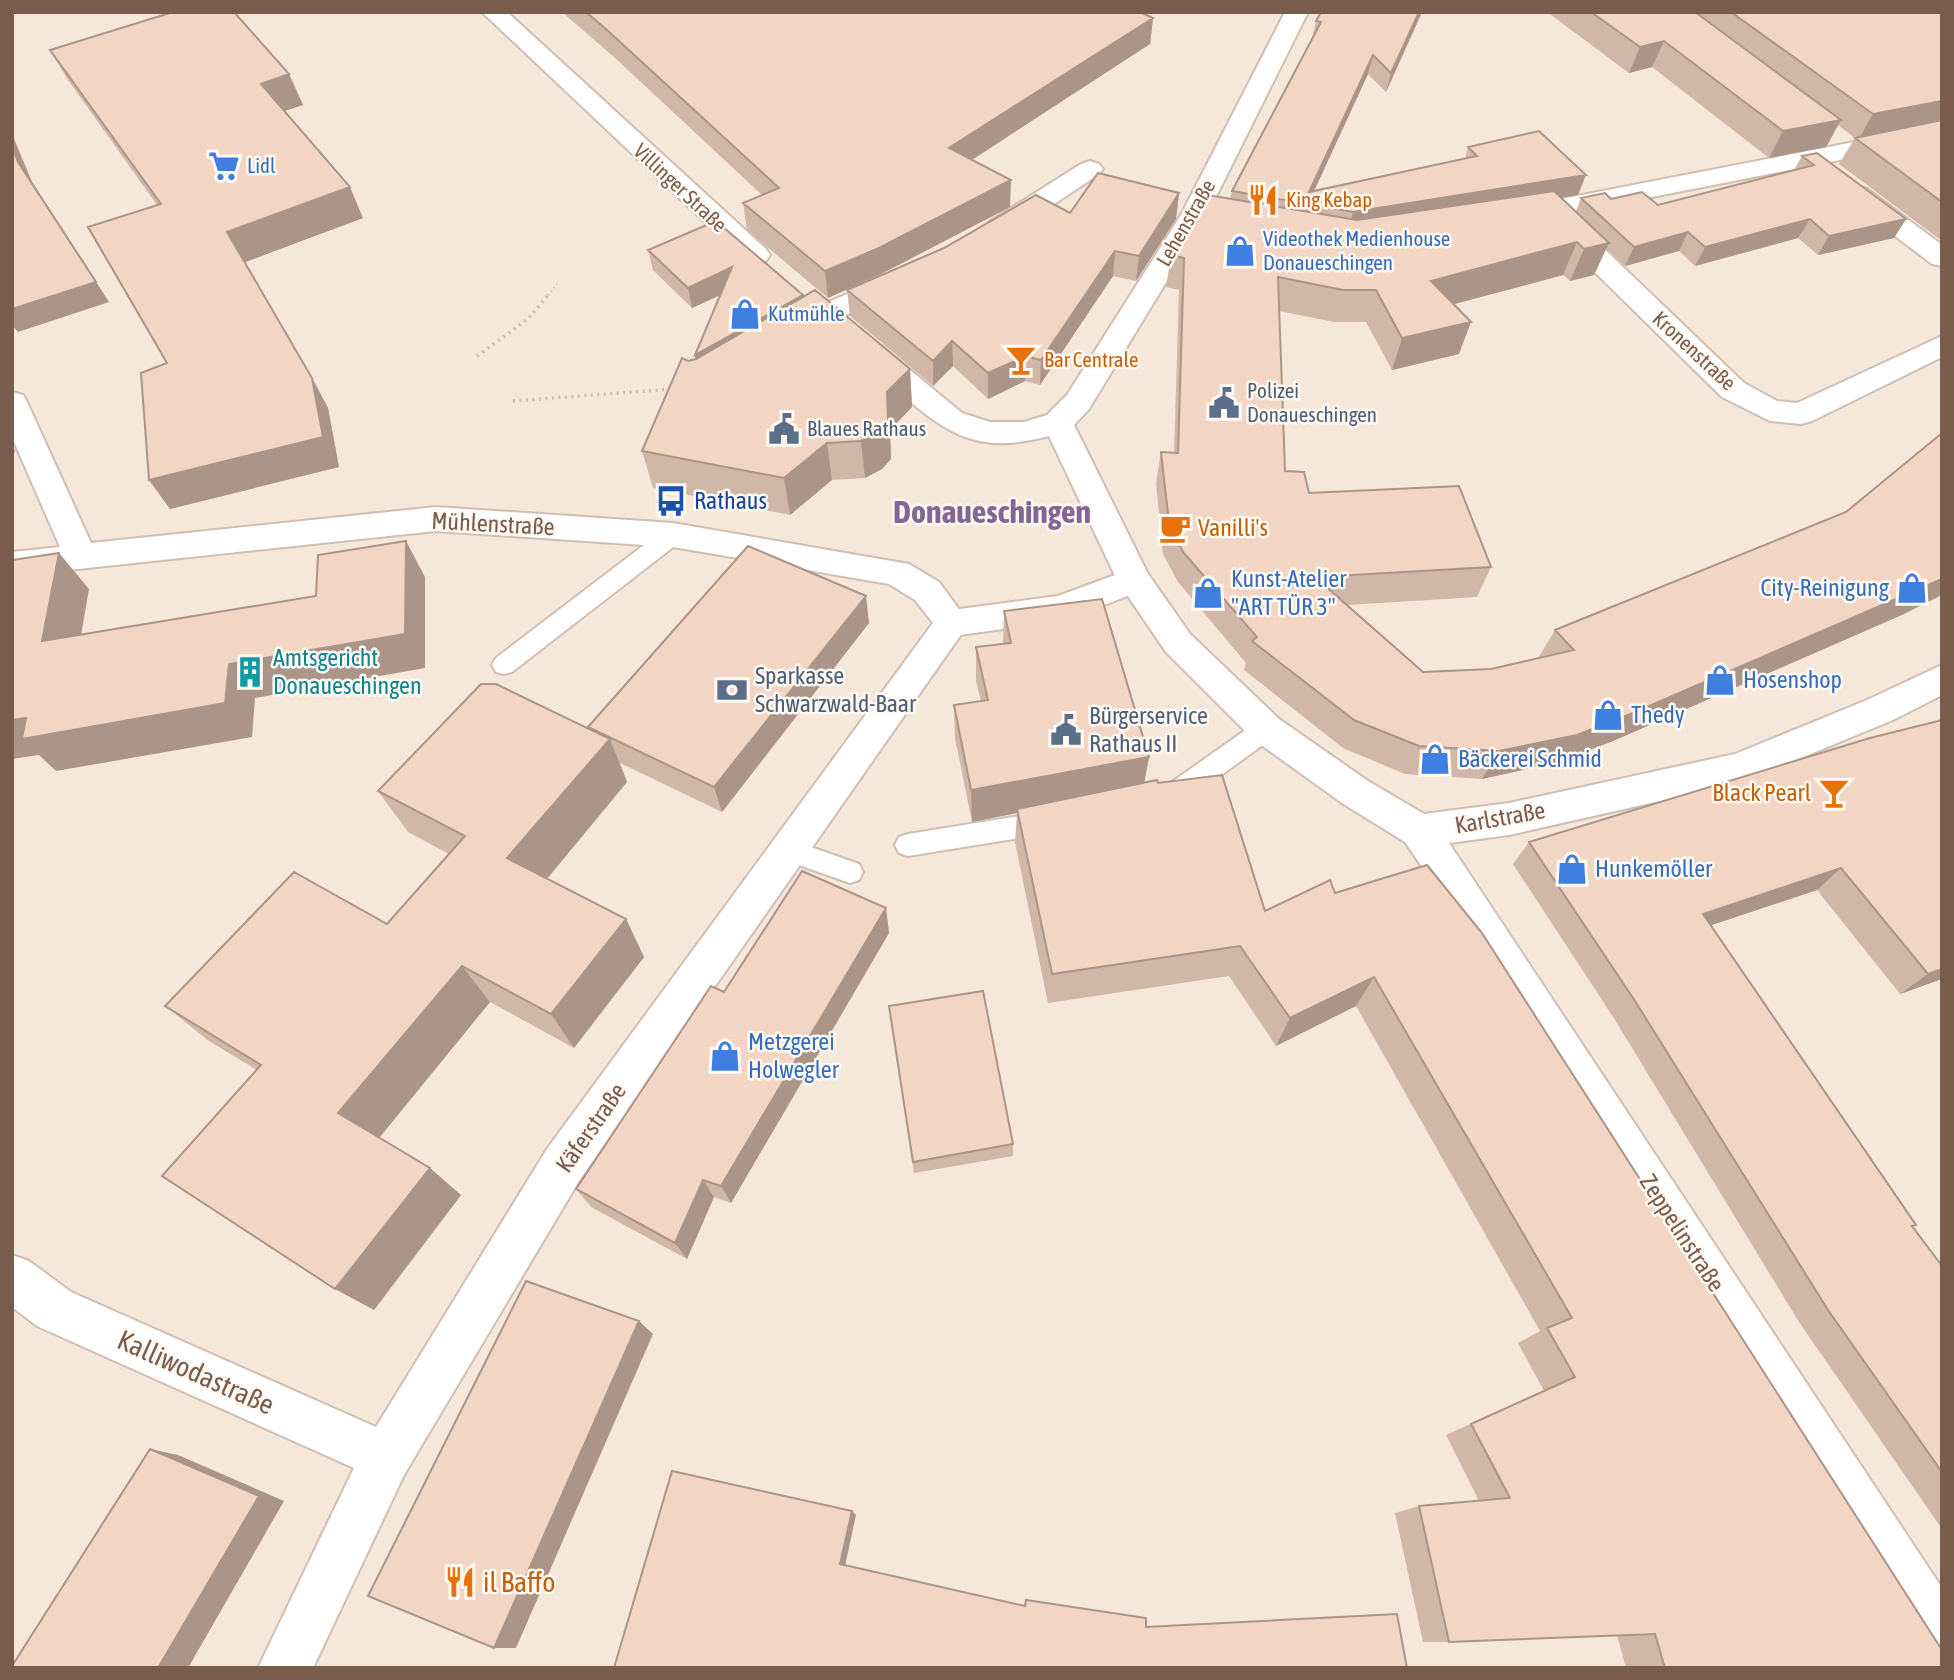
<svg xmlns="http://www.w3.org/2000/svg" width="1954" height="1680" font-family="'Asap Condensed',sans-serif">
  <rect width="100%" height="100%" fill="#fdf6ec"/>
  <!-- residential -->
  <path fill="#f5e8da" d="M12 12H1942V1668H12Z"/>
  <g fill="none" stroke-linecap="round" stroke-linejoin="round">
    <defs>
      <path id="service" d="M673 527 681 529 684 535 681 541 512 672 504 674 496 672 492 665 496 658 665 529Z
        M1266 719 1275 722 1278 729 1275 736 1180 805 1171 808 1162 805 1158 797 1162 789 1257 722Z
        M1051 811 1060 814 1064 822 1060 830 1051 833 908 856 899 853 895 845 899 837 908 834Z
        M788 839 859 864 863 872 859 880 850 883 779 858 775 850 779 842Z"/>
      <path id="pedestrian" d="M1134 568 1146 571 1151 580 1146 589 1062 621 952 636 940 632 935 623 940 614 952 610 1058 596Z"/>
      <path id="minor" d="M482 12H507L766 249 770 255 766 261H746Z
        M1285 12H1308L1207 215 1089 409 1074 425 1148 574 1190 634 1279 719 1368 781 1424 814 1509 803 1735 754 1867 700 1942 665V695L1893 720 1740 783 1509 835 1449 843 1942 1588V1663L1923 1655 1464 928 1405 842 1342 803 1253 739 1166 652 1117 580 1049 436C977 455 949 435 896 390 883 379 866 368 856 353L861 346 871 344 881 346 962 413 990 422H1024L1047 415 1067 395 1181 215Z
        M1942 125V140L1520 223 1511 221 1507 215 1511 209 1520 207Z
        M1090 161 1099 164 1103 169 1099 174 1011 233H991L988 227 991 221 1081 164Z
        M1858 187 1867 189 1942 245V266L1932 264 1849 201 1845 195 1849 189Z
        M1563 217 1573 219 1744 383 1777 401 1797 403 1942 336V357L1812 421 1801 424 1770 421 1722 397 1553 231 1550 225 1553 219Z
        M895 274 905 277 909 283 905 289 834 320 824 323 814 320 810 314 814 308Z
        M12 392 23 395 27 402 91 543 436 507 673 523 909 564 939 582 969 623 579 1181 404 1475 313 1668H258L354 1468 37 1326 12 1307V1255L29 1261 71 1292 376 1427 547 1149 933 623 915 600 889 584 673 547 436 531 12 576V552L60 547 12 437Z"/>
    </defs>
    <!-- service casing -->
    <use href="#service" stroke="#d1beb0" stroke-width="4"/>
    <!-- pedestrian casing -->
    <use href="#pedestrian" stroke="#d1beb0" stroke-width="4"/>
    <!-- minor casing -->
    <use href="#minor" stroke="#d1beb0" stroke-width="4"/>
    <!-- path-far1 -->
    <path stroke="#d9b8a5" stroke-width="2.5" stroke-dasharray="1 3.5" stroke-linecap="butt" d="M548 295 557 284"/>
    <!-- path -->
    <path stroke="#d9b8a5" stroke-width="3.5" stroke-dasharray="2 4.5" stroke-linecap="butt" d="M477 356 528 319 550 293
      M513 401 674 389"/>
    <!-- service -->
    <use href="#service" fill="#fff" fill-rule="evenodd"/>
    <!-- pedestrian -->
    <use href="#pedestrian" fill="#fff" fill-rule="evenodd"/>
    <!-- minor -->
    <use href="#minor" fill="#fff" fill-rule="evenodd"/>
  </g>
  <!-- wall -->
  <path fill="#d1b7a8" d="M562 12H1140L1153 18 1150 44 972 160 1010 207 881 274 828 298 747 230 743 203 762 195 614 57Z
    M1422 12 1386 92 1368 74 1314 191 1465 159 1468 147 1578 195 1561 197 1576 211 1581 198 1611 199 1658 205 1794 170 1802 156 1906 219 1894 238 1818 255 1798 238 1695 266 1679 251 1625 266 1606 248 1594 275 1570 281 1563 275 1454 304 1459 354 1392 370 1366 322H1334L1279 311 1285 471 1309 493 1491 567 1477 597 1347 605 1423 672 1491 669 1538 658 1555 630 1904 614 1613 741 1558 762 1482 779 1405 774 1343 748 1244 670 1246 663 1178 582 1163 554 1156 483 1161 452 1174 453 1179 290 1166 287 1171 255 1230 198 1232 191 1312 38 1316 21Z
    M1547 12H1942V241L1839 164 1855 138 1838 125 1826 147 1769 158 1652 67 1629 73Z
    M50 50 289 74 303 105 284 111 363 218 244 262 312 378 328 408 339 467 170 509 167 363 157 205 68 80Z
    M1179 193 1176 219 1136 281 1113 276 1040 385 1025 381 988 399 953 366 933 386 850 316 847 290 1070 213Z
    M648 250 803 297 910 369 912 407 890 430 891 459 882 469 865 478 832 480 790 515 653 488 642 451 688 361 696 359 695 355 720 295 692 308 653 270Z
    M1004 611 1149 757 1144 783H1158L1265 911 1335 893 1942 1668H1626L1617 1635 1449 1642H1423L1395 1513 1419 1506 1479 1501 1446 1435 1544 1391 1518 1343 1540 1331 1356 1006 1276 1046 1229 976 1048 1003 1015 842 1017 813 972 822 955 738 954 705 981 701 976 681V647L1003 643Z
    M869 623 722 812 620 763 627 782 547 879 626 919 644 957 574 1048 490 1002 379 1138 461 1195 374 1310 257 1070 209 1041 165 1006 387 924 449 854 408 832 378 791 588 728Z
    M1942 720V979L1900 994 1817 890 1711 925 1912 1226 1942 1266V1529L1799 1322 1615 1020 1513 864 1529 842Z
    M886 908 889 933 731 1203 714 1197 687 1259 591 1207 576 1189 724 992Z
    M889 1006 1013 1144V1156L914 1173Z"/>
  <!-- shaded-wall -->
  <path fill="#aa9588" d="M1419 12H1422L1386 92 1391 73Z
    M1153 18 1150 44 950 174 949 148Z
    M1664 41 1652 67 1629 73 1640 47Z
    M1373 55 1368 74 1308 204 1309 192Z
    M289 74 303 105 275 114 261 84Z
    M1942 101V123L1858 140 1873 114Z
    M1841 120 1826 147 1769 158 1783 131Z
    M12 134 32 182 109 302 18 332 12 325 18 162 12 146Z
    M1586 175 1578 195 1348 231 1353 212Z
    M1011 180 1010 207 881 274 828 298 825 271Z
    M350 187 363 218 243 263 227 232Z
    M1179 193 1176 219 1136 281 1139 256Z
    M1810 219 1798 238 1695 266 1705 247Z
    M1906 219 1894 238 1818 255 1829 236Z
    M1688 232 1679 251 1625 266 1634 247Z
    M1577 242 1563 275 1421 313 1431 281Z
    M1609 243 1594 275 1570 281 1584 249Z
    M1115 251 1113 276 1040 385 1041 360Z
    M732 267 736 288 692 308 688 288Z
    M803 295 806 315 699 375 695 355Z
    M1471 322 1459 354 1392 370 1402 338Z
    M952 341 953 366 933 386V361Z
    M1026 356 1025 381 988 399V373Z
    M910 369 912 407 890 430 891 459 882 469 865 478 861 441 887 392Z
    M312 378 328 408 339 467 170 509 149 480Z
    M827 443 832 480 790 515 784 478Z
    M12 445 15 451 12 460Z
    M406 541 425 577V668L255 698 252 737 56 771 39 755 12 759V720L229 664Z
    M59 553 89 589 74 676 42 641Z
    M1942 579V595L1904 614 1613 741 1558 762 1482 779 1499 751Z
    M866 596 869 623 722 812 714 787Z
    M610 739 627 782 531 898 507 858Z
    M1149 757 1143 789 1017 809V813L972 822 971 790Z
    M1841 868 1817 890 1682 935 1703 914Z
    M886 908 889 933 731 1203 721 1186Z
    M626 919 644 957 574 1048 551 1014Z
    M462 966 490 1002 375 1143 338 1113Z
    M1942 969V979L1900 994 1928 974Z
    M1374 977 1356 1006 1276 1046 1290 1018Z
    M430 1168 461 1195 374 1310 335 1289Z
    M703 1180 714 1197 687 1259 675 1243Z
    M639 1321 653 1334 516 1648H494Z
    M150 1449 178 1455 284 1501 188 1668H158Z
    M852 1511 856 1515 845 1566 840 1564Z"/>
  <!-- building -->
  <path fill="#f3d5c3" stroke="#aa9588" stroke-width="2" d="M173 12H234L289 74 261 84 350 187 227 232 312 378 323 437 149 480 141 373 167 363 88 227 161 204 50 50Z
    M586 12H1140L1153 18 949 148 1011 180 879 248 825 271 743 203 779 188 607 30Z
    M1321 12H1419L1391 73 1373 55 1309 192 1477 156 1468 147 1539 131 1586 175 1353 212 1232 191 1321 22 1316 21Z
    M1591 12H1695L1841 120 1783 131 1664 41 1640 47Z
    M1731 12H1942V101L1873 114Z
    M1942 120V202L1855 138Z
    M12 146 18 162 96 282 12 309Z
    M1817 153 1906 219 1829 236 1810 219 1705 247 1688 232 1634 247 1581 198 1605 193 1611 199 1642 192 1658 205 1814 165 1802 156Z
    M1098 173 1179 193 1139 256 1115 251 1041 360 1026 356 988 373 952 341 933 361 847 290 944 248 1036 195 1070 213Z
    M1554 191 1609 243 1584 249 1577 242 1431 281 1471 322 1402 338 1376 290H1343L1278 277 1285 471 1304 472 1309 493 1459 486 1491 567 1315 577 1423 672 1491 669 1574 650 1555 630 1846 512 1942 433V579L1633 713 1577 735 1499 751 1419 746 1354 720 1252 641 1257 637 1183 552 1169 523 1161 452 1178 453 1184 258 1171 255 1208 195 1357 220Z
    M716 221 803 295 695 355 732 267 688 288 648 250Z
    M815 290 910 369 887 392 888 422 879 432 861 441 827 443 784 478 642 451 682 358 688 361 696 359Z
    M406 541 405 634 229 664 225 703 22 739 26 718 12 720V560L59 553 42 641 316 596 318 555Z
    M748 546 866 596 714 787 588 727Z
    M1102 599 1149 757 971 790 954 705 988 700 976 647 1011 643 1004 611Z
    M481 684H496L610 739 507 858 626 919 551 1014 462 966 338 1113 430 1168 335 1289 162 1176 261 1065 165 1006 294 872 387 924 465 836 378 791Z
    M1942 720V969L1928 974 1841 868 1703 914 1916 1225 1912 1226 1942 1266V1472L1828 1310 1635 1001 1529 842 1870 738Z
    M1222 775 1265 911 1330 880 1335 893 1427 865 1482 933 1942 1650V1668H1665L1655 1634 1449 1642 1419 1506 1510 1498 1471 1424 1575 1377 1547 1328 1572 1318 1374 977 1290 1018 1240 946 1052 974 1017 809 1157 780 1158 783Z
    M802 871 886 908 721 1186 703 1180 675 1243 576 1189 711 986 724 992Z
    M983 991 1013 1144 913 1162 889 1006Z
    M526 1281 639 1321 494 1648 368 1596Z
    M150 1449 259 1496 158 1668H12V1666Z
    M672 1471 852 1511 840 1564 1025 1606 1026 1600 1146 1618V1627L1397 1614 1407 1668H614Z"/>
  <!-- icons -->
  <defs>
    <symbol id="supermarket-bare" viewBox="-9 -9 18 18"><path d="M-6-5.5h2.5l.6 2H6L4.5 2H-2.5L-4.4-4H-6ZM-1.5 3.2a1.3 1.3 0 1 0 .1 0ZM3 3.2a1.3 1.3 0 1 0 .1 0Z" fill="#3f7fe0" stroke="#fffaf3" stroke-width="2.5" paint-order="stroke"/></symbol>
    <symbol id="restaurant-bare" viewBox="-9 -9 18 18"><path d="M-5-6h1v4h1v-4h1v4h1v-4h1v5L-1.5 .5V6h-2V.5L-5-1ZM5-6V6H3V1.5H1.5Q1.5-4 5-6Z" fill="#e8710a" stroke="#fffaf3" stroke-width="2.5" paint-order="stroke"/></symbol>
    <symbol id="shop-bare" viewBox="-9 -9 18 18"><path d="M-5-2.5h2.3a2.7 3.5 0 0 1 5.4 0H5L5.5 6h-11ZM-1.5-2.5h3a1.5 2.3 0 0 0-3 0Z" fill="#3f7fe0" stroke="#fffaf3" stroke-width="2.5" paint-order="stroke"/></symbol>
    <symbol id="bar-bare" viewBox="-9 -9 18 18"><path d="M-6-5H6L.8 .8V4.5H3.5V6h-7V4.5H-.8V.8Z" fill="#e8710a" stroke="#fffaf3" stroke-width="2.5" paint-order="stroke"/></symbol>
    <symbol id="civic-bare" viewBox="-9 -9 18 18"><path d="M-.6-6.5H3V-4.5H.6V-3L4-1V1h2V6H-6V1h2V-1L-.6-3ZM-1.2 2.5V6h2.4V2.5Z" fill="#5c6f8a" stroke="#fffaf3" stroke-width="2.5" paint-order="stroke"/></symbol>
    <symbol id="bus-bare" viewBox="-9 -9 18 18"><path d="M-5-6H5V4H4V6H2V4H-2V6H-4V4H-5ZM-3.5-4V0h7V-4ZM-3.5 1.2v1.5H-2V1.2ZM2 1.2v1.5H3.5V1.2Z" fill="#1a4fb4" stroke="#fffaf3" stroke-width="2.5" paint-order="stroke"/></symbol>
    <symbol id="cafe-bare" viewBox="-9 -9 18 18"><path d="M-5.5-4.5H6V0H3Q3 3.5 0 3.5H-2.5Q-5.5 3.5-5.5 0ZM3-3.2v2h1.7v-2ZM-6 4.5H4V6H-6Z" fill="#e8710a" stroke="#fffaf3" stroke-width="2.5" paint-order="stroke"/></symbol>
    <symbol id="building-bare" viewBox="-9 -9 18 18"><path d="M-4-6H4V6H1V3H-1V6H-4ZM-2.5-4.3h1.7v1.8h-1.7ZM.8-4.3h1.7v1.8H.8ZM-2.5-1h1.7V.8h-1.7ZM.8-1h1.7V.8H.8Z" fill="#0f9aa8" stroke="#fffaf3" stroke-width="2.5" paint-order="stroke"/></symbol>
    <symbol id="bank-bare" viewBox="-9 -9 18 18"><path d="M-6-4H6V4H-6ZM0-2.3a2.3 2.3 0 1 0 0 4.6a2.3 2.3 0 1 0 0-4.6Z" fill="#5c6f8a" stroke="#fffaf3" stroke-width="2.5" paint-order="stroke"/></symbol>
  </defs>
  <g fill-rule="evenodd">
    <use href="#supermarket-bare" x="202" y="144" width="44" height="44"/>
    <use href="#restaurant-bare" x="1241" y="178" width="44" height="44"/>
    <use href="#shop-bare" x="1218" y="229" width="44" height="44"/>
    <use href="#shop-bare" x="723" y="292" width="44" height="44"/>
    <use href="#bar-bare" x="999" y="338" width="44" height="44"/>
    <use href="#civic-bare" x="1202" y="381" width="44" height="44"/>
    <use href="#civic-bare" x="762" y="407" width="44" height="44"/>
    <use href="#bus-bare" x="649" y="479" width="44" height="44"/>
    <use href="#cafe-bare" x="1153" y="506" width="44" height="44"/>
    <use href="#shop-bare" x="1890" y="566" width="44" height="44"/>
    <use href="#shop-bare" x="1186" y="571" width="44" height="44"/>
    <use href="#building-bare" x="228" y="650" width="44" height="44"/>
    <use href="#shop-bare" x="1698" y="658" width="44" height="44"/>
    <use href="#bank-bare" x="710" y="668" width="44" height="44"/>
    <use href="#shop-bare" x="1586" y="693" width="44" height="44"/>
    <use href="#civic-bare" x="1044" y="708" width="44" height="44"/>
    <use href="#shop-bare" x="1413" y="737" width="44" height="44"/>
    <use href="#bar-bare" x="1812" y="771" width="44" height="44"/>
    <use href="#shop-bare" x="1550" y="847" width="44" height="44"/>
    <use href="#shop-bare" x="703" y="1034" width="44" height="44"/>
    <use href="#restaurant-bare" x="438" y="1560" width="44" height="44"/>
  </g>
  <g text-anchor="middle" stroke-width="5" stroke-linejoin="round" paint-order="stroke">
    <!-- far-shop labels -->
    <g font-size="21" fill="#366cbe" stroke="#fffaf3" text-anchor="start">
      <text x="247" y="173">Lidl</text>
      <text x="1263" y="246">Videothek Medienhouse<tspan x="1263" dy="24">Donaueschingen</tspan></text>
      <text x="768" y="321">Kutmühle</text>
    </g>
    <!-- far-street labels -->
    <g font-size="21" fill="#7a5c4d" stroke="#fffaf3">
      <text transform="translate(680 188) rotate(43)" y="7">Villinger Straße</text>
      <text transform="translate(1186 223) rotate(-60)" y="7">Lehenstraße</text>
      <text transform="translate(1694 351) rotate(43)" y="7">Kronenstraße</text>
    </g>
    <!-- far-food labels -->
    <g font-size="21" fill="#c56008" stroke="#fffaf3" text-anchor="start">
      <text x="1286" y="207">King Kebap</text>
      <text x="1044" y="367">Bar Centrale</text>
    </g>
    <!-- far-service labels -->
    <g font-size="21" fill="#4e5e75" stroke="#fffaf3" text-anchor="start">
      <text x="1247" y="398">Polizei<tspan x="1247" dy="24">Donaueschingen</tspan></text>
      <text x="807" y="436">Blaues Rathaus</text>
    </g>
    <!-- transit labels -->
    <g font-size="24" fill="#164399" stroke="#fffaf3" text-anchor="start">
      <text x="694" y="509">Rathaus</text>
    </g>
    <!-- street labels -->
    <g font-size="24" fill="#7a5c4d" stroke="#fffaf3">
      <text transform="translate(493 524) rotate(3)" y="8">Mühlenstraße</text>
      <text transform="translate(1500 818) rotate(-10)" y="8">Karlstraße</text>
      <text transform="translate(591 1128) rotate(-55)" y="8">Käferstraße</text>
      <text transform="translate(1682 1233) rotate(57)" y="8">Zeppelinstraße</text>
    </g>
    <!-- food labels -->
    <g font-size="24" fill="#c56008" stroke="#fffaf3" text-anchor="start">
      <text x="1198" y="536">Vanilli's</text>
      <text x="1811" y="801" text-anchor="end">Black Pearl</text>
    </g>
    <!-- shop labels -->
    <g font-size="24" fill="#366cbe" stroke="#fffaf3" text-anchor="start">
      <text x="1231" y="587">Kunst-Atelier<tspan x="1231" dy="28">"ART TÜR 3"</tspan></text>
      <text x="1889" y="596" text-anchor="end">City-Reinigung</text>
      <text x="1743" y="688">Hosenshop</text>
      <text x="1631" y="723">Thedy</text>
      <text x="1458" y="767">Bäckerei Schmid</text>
      <text x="1595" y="877">Hunkemöller</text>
      <text x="748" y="1050">Metzgerei<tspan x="748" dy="28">Holwegler</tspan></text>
    </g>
    <!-- culture labels -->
    <g font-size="24" fill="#0d838f" stroke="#fffaf3" text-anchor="start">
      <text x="273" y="666">Amtsgericht<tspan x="273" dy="28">Donaueschingen</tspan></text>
    </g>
    <!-- service labels -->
    <g font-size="24" fill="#4e5e75" stroke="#fffaf3" text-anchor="start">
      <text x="755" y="684">Sparkasse<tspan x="755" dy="28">Schwarzwald-Baar</tspan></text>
      <text x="1089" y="724">Bürgerservice<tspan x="1089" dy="28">Rathaus II</tspan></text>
    </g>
    <!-- near-street labels -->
    <g font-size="28" fill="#7a5c4d" stroke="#fffaf3">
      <text transform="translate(196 1372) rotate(24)" y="10">Kalliwodastraße</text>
    </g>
    <!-- near-food labels -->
    <g font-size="28" fill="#c56008" stroke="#fffaf3" text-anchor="start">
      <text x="483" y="1592">il Baffo</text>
    </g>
    <!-- district labels -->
    <g font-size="32" font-weight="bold" fill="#846695" stroke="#fffaf3">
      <text x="992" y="523">Donaueschingen</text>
    </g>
  </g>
  <!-- border -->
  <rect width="1954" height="1680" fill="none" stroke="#7a5c4d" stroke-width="28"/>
</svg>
